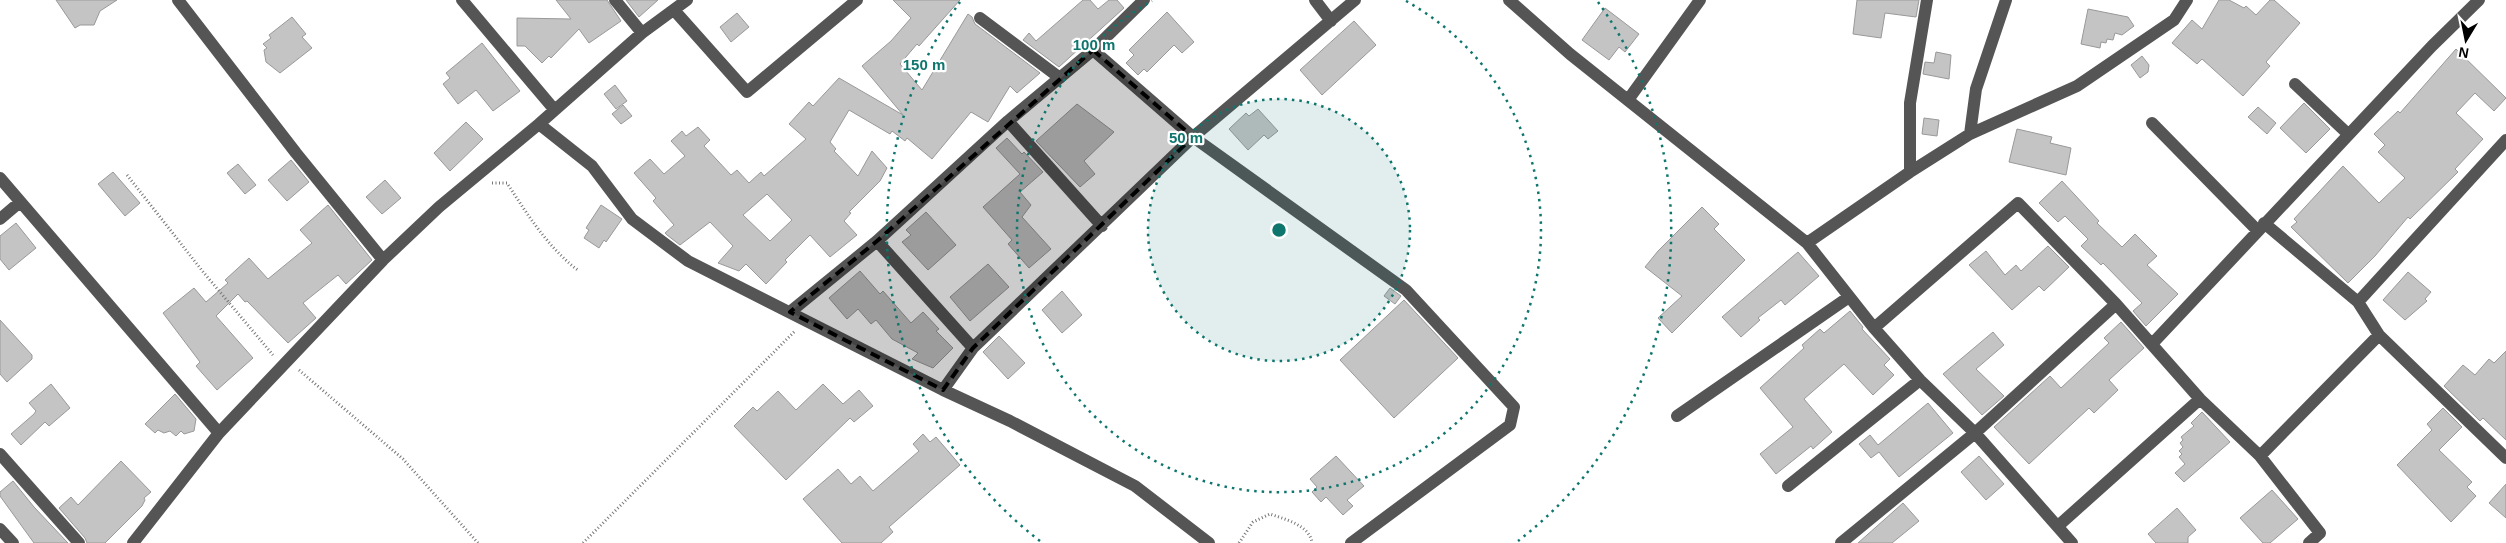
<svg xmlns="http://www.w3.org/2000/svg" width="2506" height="543" font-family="Helvetica,sans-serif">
  <rect width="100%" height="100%" fill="#fff"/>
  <!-- building -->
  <path fill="#c4c4c4" stroke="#999" fill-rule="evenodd" d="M56 0H117L100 11 94 25H80L75 28Z
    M556 0H607L621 21 589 43 579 29 551 58 549 56 542 63 525 46H517V18L571 19Z
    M626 0H658L639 17Z
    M893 0H960L919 46 917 44 900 64 922 90 968 14 972 17 975 24 1040 73 1017 93 1010 86 988 122 971 112 932 159 907 138 905 141 892 131 890 134 849 110 830 142 836 149 834 151 858 176 872 151 887 168 880 181 849 212 851 213 844 221 857 235 830 257 810 235 785 260 787 262 766 284 746 264 739 271 718 263 733 246 710 222 680 245 667 235 665 233 674 225 653 201 656 198 634 173 650 159 664 174 685 156 671 141 682 131 686 136 698 127 710 140 704 146 731 175 737 170 749 183 761 172 764 176 806 139 789 124 809 102 813 106 839 78 903 115 862 66 891 41 911 18ZM767 194 792 220 770 241 743 215Z
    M1083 0H1090L1098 9 1109 0H1117L1124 8 1059 67 1023 40 1029 33 1036 41Z
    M1857 0H1919L1916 17 1885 13 1881 38 1853 34Z
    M2219 0H2229L2244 8 2246 6 2256 15 2270 0H2274L2300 23 2266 62 2270 66 2243 96 2202 59 2197 64 2172 43 2192 20 2202 29Z
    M1605 8 1639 34 1625 52 1619 47 1609 60 1582 40Z
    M2088 9 2128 17 2134 26 2122 35 2115 33 2113 40 2107 39 2106 43 2101 42 2100 48 2081 44Z
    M1167 12 1194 42 1182 53 1174 45 1147 72 1144 69 1138 75 1126 63 1134 55 1129 50Z
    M737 13 749 27 731 42 720 27Z
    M292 17 306 34 302 37 312 48 280 73 266 62 264 50 267 48 263 44 271 38 269 35Z
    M1354 21 1376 45 1322 95 1300 70Z
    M482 43 520 91 493 111 476 90 458 104 443 84 450 78 446 73Z
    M2456 49 2506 98 2494 111 2475 93 2456 113 2483 139 2455 169 2458 172 2410 219 2408 217 2375 256 2348 283 2291 227 2297 222 2294 219 2343 166 2379 203 2405 178 2378 152 2385 145 2374 134 2398 111 2400 113Z
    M1936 52 1951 55 1949 79 1923 74 1925 62 1934 63Z
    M2142 56 2149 65 2148 72 2140 78 2131 65Z
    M615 85 627 101 616 109 604 94Z
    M2304 103 2330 129 2306 153 2280 128Z
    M1077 104 1114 132 1084 161 1095 174 1080 187 1036 141Z
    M623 105 632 116 621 124 612 114Z
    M2258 107 2276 123 2267 134 2248 117Z
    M1258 109 1278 131 1268 139 1264 135 1248 150 1229 129 1246 113 1249 116Z
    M1924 118 1939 120 1937 136 1922 134Z
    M466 122 483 139 450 171 434 153Z
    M2017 129 2052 137 2050 143 2071 148 2066 175 2009 162Z
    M1007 138 1022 154 1024 152 1043 172 1020 192 1031 205 1022 217 1051 249 1029 268 1008 244 1012 240 983 207 1020 174 996 148Z
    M291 160 309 182 287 201 268 180Z
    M238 164 256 185 245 194 227 173Z
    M113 172 140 203 125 216 98 184Z
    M385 180 401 198 382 214 366 197Z
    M2062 181 2099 221 2097 223 2122 247 2135 234 2157 256 2147 265 2178 294 2146 326 2133 311 2142 303 2103 263 2101 265 2081 246 2088 239 2065 216 2058 222 2039 203Z
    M328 205 372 260 346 284 338 275 303 303 316 318 288 343 247 301 245 302 238 294 216 316 253 358 217 390 196 366 200 362 163 313 194 288 206 302 228 283 225 280 249 258 268 279 312 243 300 230Z
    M601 205 622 219 606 242 604 240 599 248 584 238 589 230 586 228Z
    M1702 207 1719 224 1714 229 1745 260 1672 333 1658 318 1682 296 1645 267 1658 251Z
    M926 212 956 245 928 270 902 242 911 235 906 230Z
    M16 223 36 248 9 270 0 259V236Z
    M2048 246 2069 267 2044 291 2039 286 2012 310 1969 265 1986 251 2005 275 2016 265 2021 271Z
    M1798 252 1819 276 1785 305 1781 300 1758 318 1760 320 1741 337 1722 317Z
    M988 264 1009 287 970 321 950 297Z
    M860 271 880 294 883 291 911 323 923 312 939 329 936 331 953 348 933 368 912 359 918 353 892 339 876 320 871 324 858 309 847 319 829 298Z
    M2408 272 2431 292 2425 299 2427 301 2405 320 2383 300Z
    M1390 288 1401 296 1395 304 1384 296Z
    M1062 291 1082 315 1062 333 1042 310Z
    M1404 300 1458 358 1394 418 1340 360Z
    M1850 311 1863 327 1862 329 1890 359 1884 365 1894 375 1873 395 1844 364 1804 399 1832 432 1813 449 1811 446 1776 474 1760 454 1793 427 1760 388 1804 348 1802 345 1820 329 1824 333Z
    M0 320 32 355V359L7 382 0 374Z
    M2121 322 2144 348 2109 380 2118 390 2094 413 2089 408 2029 464 1994 427 2050 376 2061 388 2109 343 2104 338Z
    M1993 332 2004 345 1976 369 2004 396 1982 415 1943 374Z
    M999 336 1025 363 1008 379 983 352Z
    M2506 351V440L2483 418 2480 421 2444 386 2463 365 2475 375 2489 359 2494 363Z
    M51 384 70 408 49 426 45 422 21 445 11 434 34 414 36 411 29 403Z
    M823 384 843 404 859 390 873 406 854 422 850 418 786 480 734 426 753 407 757 411 778 391 796 410Z
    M175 394 196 419 194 431 184 434 181 431 176 436 170 431 164 433 158 430 155 433 145 424Z
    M1928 403 1953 433 1899 477 1879 452 1871 458 1859 444 1870 435 1878 445Z
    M2443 408 2462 427 2439 450 2472 482 2467 487 2476 496 2451 522 2397 465 2432 430 2427 424Z
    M2202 412 2230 442 2184 482 2175 473 2185 464 2179 457 2182 454 2179 451 2183 447 2180 443 2183 440 2181 437 2194 426 2191 423Z
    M923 434 930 442 936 437 960 465 889 527 893 532 881 543H842L803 499 838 469 851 484 860 476 873 491 919 451 913 444Z
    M1336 456 1364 486 1347 500 1353 506 1343 515 1326 497 1321 502 1312 492 1317 487 1310 479Z
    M1979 456 2004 484 1986 500 1961 472Z
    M121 461 151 492 144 498 145 500 142 506 105 543H87L85 538 59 508 71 497 78 505Z
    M13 481 34 507 68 543H34L0 496V492Z
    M2506 484V518L2489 503Z
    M2272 490 2298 519 2270 543H2263L2240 518Z
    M1903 503 1919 521 1892 543H1858Z
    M2177 508 2196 530 2188 537V543H2156L2148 534Z"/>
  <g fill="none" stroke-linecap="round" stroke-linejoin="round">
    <!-- path -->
    <path stroke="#777" stroke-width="3" stroke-dasharray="1 2.5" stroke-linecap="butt" d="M127 175 204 273 273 355
      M492 183H507C527 214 549 249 579 271
      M299 370 403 459 478 543
      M583 543 795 331
      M1239 543 1253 522 1270 514C1284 519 1310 525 1312 543"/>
    <!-- minor -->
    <path stroke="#555" stroke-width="12" d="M178 0 296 153 383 260
      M462 0 553 108
      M615 0 642 33
      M1315 0 1331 21
      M1509 0 1570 54 1807 243 1874 328 1920 380 1975 433 2072 543
      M674 10 747 92 857 0
      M980 18 1060 78
      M1093 50 1193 137 1406 290 1514 407 1510 425 1351 543
      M2295 84 2348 134
      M1628 100 1700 0
      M1008 121 1102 226
      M2152 123 2257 230
      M539 124 592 166 632 219 688 261 943 390 1010 421 1135 486 1209 543
      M1970 134 1976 89 2006 0
      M1910 172V103L1927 0
      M0 178 219 433
      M0 219 20 202
      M2264 223 2358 302 2379 335 2506 458
      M877 241 973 348
      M1807 243 1910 172 1970 134 2077 86 2174 20 2187 0
      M2358 302 2506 140
      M790 312 877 241 1008 121 1093 50 1144 0
      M1874 328 2018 203 2116 304 2200 399 2260 456 2320 533 2309 543
      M2152 344 2432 46 2479 0
      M943 390 973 348 1193 137 1355 0
      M1677 416 1849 297
      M0 454 79 543
      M2260 456 2379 335
      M1788 486 1920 380
      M2058 526 2200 399
      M0 529 13 543
      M133 543 219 433 383 260 439 207 539 124 642 33 687 0
      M1841 543 1975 433 2116 304"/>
  </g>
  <!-- marked area -->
  <path fill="#000" fill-opacity="0.2" stroke="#000" stroke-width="4" stroke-dasharray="10 6" stroke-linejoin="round" d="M1093 50 1193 137 973 348 943 390 790 312 877 241Z"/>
  <!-- distance rings -->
  <circle cx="1279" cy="230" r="131" fill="#0f766e" fill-opacity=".12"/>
  <g fill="none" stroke="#0f766e" stroke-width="2.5" stroke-dasharray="2.5 5">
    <circle cx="1279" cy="230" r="131"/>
    <path d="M1406 1A262 262 0 1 1 1152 1"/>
    <path d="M1040 541A392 392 0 0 1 960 2M1598 2A392 392 0 0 1 1518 541"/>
  </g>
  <circle cx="1279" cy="230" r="8" fill="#0f766e" stroke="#fff" stroke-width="2.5"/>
  <g font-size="15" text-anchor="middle" font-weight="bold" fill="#0f766e" stroke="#fff" stroke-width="4.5" stroke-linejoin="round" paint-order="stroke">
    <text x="1094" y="50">100 m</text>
    <text x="924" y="70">150 m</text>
    <text x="1186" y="143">50 m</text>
  </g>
  <!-- north arrow -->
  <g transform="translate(2466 40) rotate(190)" stroke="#ffffff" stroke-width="4" paint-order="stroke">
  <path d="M0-4L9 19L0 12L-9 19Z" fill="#000000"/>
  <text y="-8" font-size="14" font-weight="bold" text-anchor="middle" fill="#000000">N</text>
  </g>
</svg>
